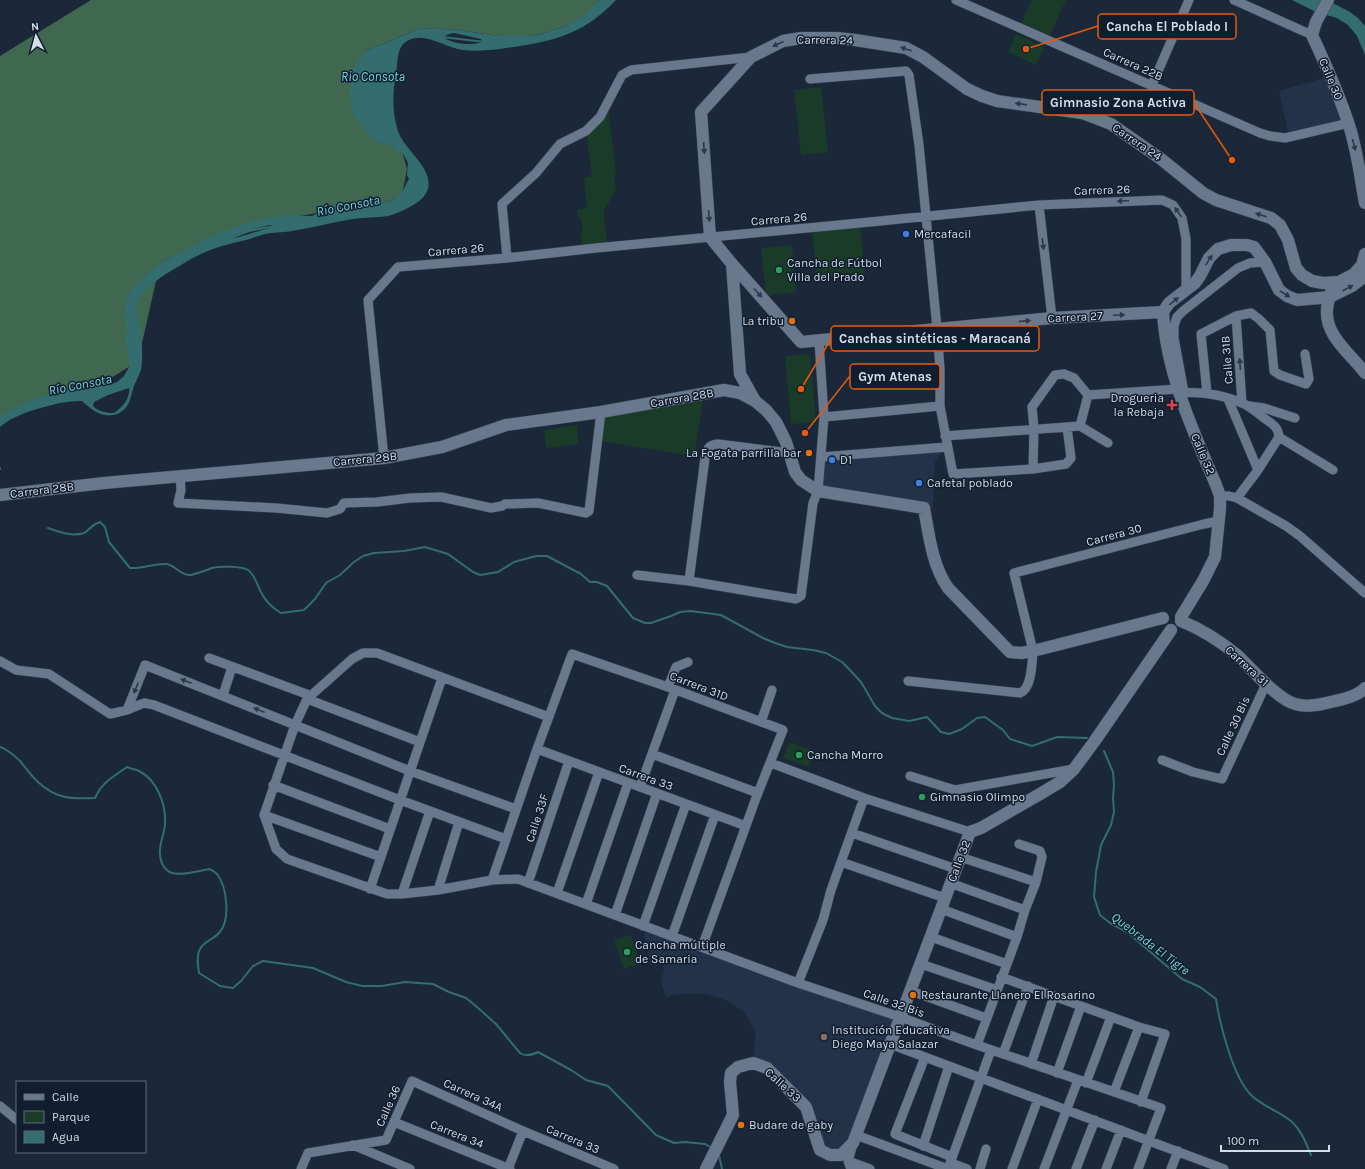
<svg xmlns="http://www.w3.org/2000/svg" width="1365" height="1169" font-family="Karla,sans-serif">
  <rect width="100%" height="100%" fill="#1a283a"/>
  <!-- built -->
  <path fill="#223249" d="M1331 76 1349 123 1289 137 1279 91Z
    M947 447 935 462 933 509 818 491 821 457Z
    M643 926 900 1017 853 1143 841 1155 820 1150 806 1107 753 1063 756 1031 743 1011 728 1001 707 994H676L666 998 661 981 664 970 662 962 650 964Z"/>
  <!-- green -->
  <path fill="#193b28" d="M1032 0H1066L1048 40 1019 28Z
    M1016 34 1044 47 1036 65 1008 52Z
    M821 87 828 152 801 155 794 90Z
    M608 105 616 174H614L616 190 604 211 607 247 582 249 581 234 583 224 577 214V210L587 208 584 177 592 176 586 131Z
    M860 223 865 275 816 279 812 228Z
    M792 245 796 292 766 295 761 248Z
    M810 354 816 422 791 424 785 356Z
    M704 394 694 456 598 441 601 412Z
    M577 425 579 444 546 448 544 430Z
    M789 742 815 751 809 767 783 758Z
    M631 935 640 964 624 969 614 940Z"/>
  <!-- forest -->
  <path fill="#406850" d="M91 0H599L581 21 545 33 529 36H499L458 30 421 28 364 52 368 134 402 151 407 169 402 195 390 201 299 216 188 249 160 263 138 361 81 397 0 419V56Z"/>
  <!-- water -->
  <path fill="#346d6f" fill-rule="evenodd" d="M599 0H616C588 30 560 40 520 46 501 49 482 52 463 50 446 48 426 32 409 40 398 45 398 56 397 66 393 88 391 110 398 131 404 151 440 172 425 195 420 203 398 214 388 216 376 218 364 217 353 219 334 222 316 227 297 230 289 232 280 232 271 233 262 234 254 238 246 240 222 245 201 252 181 265 167 273 145 286 138 301 133 313 140 320 141 331 142 343 143 358 141 370 139 376 136 381 134 386 130 398 130 409 117 414 103 419 92 410 82 401 61 400 16 412 0 427V417L2 415 34 399 72 388 107 385 117 382 124 376 130 365 126 341 127 327 125 318 126 302 131 289 160 263 212 236 254 221 287 215 312 216 334 205 360 203 372 204 390 201 401 195 407 182 409 179 407 175 408 163 402 152H398L394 147 376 141 368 134 352 111 350 92 353 68 364 52 421 28 458 30 499 36H529L545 33 566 26 583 16ZM454 33 481 39 482 42C471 46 452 44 443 37L449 34ZM267 225H273L272 227 239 237 226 239 246 230ZM129 388C130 399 123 407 114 413 106 413 99 412 93 406L94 402 108 395Z
    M1292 0H1327L1350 12 1358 18 1365 26V55L1357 36 1348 25 1337 18 1316 12Z"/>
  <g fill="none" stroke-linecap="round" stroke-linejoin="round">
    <!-- stream -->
    <path stroke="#346d6f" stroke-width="2" d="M442 37 485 42
      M330 217 351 211H358
      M225 240 249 231 274 226
      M0 468V469
      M48 528C60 532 72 537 84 533 90 530 90 525 100 522L105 527 109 542 130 568C143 569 154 563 167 564 176 566 181 576 191 575 198 573 205 571 212 568 220 566 241 566 248 570 256 576 257 586 262 594 266 602 273 608 281 613L304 610 315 599 326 583 340 575 354 562 363 556 374 553 404 551 425 547 448 554 473 572 480 575 498 572 514 562 536 556H547L581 574 590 582H597L607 586 633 618 645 623H651L671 616 680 612 691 611 721 615 763 638 775 643 787 647 813 650 826 653 842 662 848 668 861 682 875 706 882 713 892 718 909 721 927 717 941 732 949 734 962 729 977 718 985 717 1003 730 1010 739 1032 746 1057 737 1087 738
      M0 747C9 750 13 755 20 761 26 768 31 776 38 782 56 799 71 799 95 798 102 782 113 777 127 767 131 769 135 769 139 771 157 780 166 804 165 823 165 832 160 842 160 850 159 859 163 870 172 873 183 876 198 871 209 869 212 870 215 872 217 874 227 887 231 920 219 933 214 939 203 942 200 949 196 956 198 965 199 973L220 986 233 988 241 981 253 966 263 961 313 968 346 982 362 986H382L405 982 433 984 449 992 466 998 477 1007 496 1024 520 1053C526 1057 532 1055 538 1052L571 1070 586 1080 608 1086 656 1135 674 1143 685 1142 705 1144 712 1148
      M1104 751 1113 772 1114 785 1113 798 1114 812 1111 825 1101 845 1096 872 1094 897 1100 915 1110 923 1127 932 1182 979 1200 987 1216 999C1220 1025 1233 1078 1252 1096 1264 1107 1279 1111 1291 1121 1301 1130 1306 1143 1311 1155
      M719 1155 722 1169"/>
    <defs>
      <path id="street" d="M956 0 1260 133 1270 136 1285 138 1349 123
        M1234 0 1312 35
        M810 79 906 71 909 75 919 145 937 328 940 369V406L953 474 1033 469 1066 464 1071 458 1067 427
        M1152 85 1189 0
        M1039 205 1052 318
        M507 258 502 204 536 173 560 144 586 131 600 117 622 75 631 70 751 57
        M1236 316 1242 403
        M1184 392 1174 338V326L1177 317 1183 311 1238 268 1250 263 1265 262
        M1179 393C1201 391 1226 395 1246 405 1253 409 1259 414 1264 418 1272 424 1278 426 1279 437L1258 470 1237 498
        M1207 393 1201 334 1236 316 1251 313 1259 319 1270 330 1274 371 1280 375 1306 384 1309 379 1305 354
        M1088 395 1178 389
        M1228 399 1258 470
        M1249 406 1264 408 1295 418
        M824 417 940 406
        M1080 426 1088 395
        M945 436 1080 426 1108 443
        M1279 437 1333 470
        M821 457 947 447
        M384 458 368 300 398 267 507 258 596 248 860 223 1039 205 1162 200 1173 205 1182 218 1186 239V291
        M1033 469 1034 429 1032 407 1055 375 1064 374 1074 378 1088 395
        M180 476 181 490 178 503 276 508 327 513 340 509 344 503 377 502 410 498 441 497 491 508 502 506 505 504 538 503 586 513 589 511 590 503 601 412
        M1220 496H1229L1237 498 1286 526 1300 536 1365 593
        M637 575 689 581 796 599 801 596 813 503 818 491 824 417 819 341
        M689 581 705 458C708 449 707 445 718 444L790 453
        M209 658 309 695
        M0 661 16 670 49 674 110 714 127 710 144 703 154 705 400 800 506 839
        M908 681 1020 693C1032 689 1032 662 1033 651L1014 573 1204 524 1219 521
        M668 687 676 667 688 662
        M223 695 232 667
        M307 699 420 742
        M127 710 145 665 410 771 516 809
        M549 717 377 653H363L352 659 307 699 295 725 264 815 276 849 287 859 387 894H402L438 890 492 880 518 879 798 983 900 1017 977 1045 1161 1108 1138 1169
        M761 722 772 690
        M537 749 746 826
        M652 754 758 793
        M1162 760 1193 772 1222 779 1266 684
        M771 763 864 798 970 832
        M910 776 955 790 1074 769
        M273 785 390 829
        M640 787 675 690
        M264 815 381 857
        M852 833 956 869
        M960 857 1036 882
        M841 862 945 898
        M492 880 537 749 572 654 668 687 783 730 756 798 702 947
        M528 883 569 761
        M950 883 1025 910
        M370 889 442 678
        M438 890 459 822
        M557 893 599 772
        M402 894 430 811
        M586 904 628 783
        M941 909 1017 937
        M615 915 657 793
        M643 926 686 804
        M672 936 715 815
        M931 937 1007 964
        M921 964 997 990
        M1001 977 1139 1027 1165 1034 1141 1102
        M798 983 823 920 831 890 864 798
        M911 991 986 1018
        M890 1044 1224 1169
        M977 1045 1017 937 1025 910 1036 882 1042 857 1040 851 1019 844
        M1003 1054 1028 986
        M925 1057 895 1134 952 1157
        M1031 1064 1054 996
        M1057 1073 1081 1006
        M1086 1083 1111 1017
        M1114 1092 1139 1027
        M0 1106 17 1120
        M394 1122 510 1169
        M856 1135 948 1169
        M353 1145 410 1169
        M923 1146 949 1066
        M848 1161 870 1169
        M951 1163 967 1169
        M301 1169 308 1153 386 1140 412 1081 523 1131 614 1169
        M508 1169 523 1131
        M851 1169 848 1161 853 1144
        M948 1169 991 1050
        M980 1169 986 1149
        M1012 1169 1038 1099
        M1044 1169 1078 1080
        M1076 1169 1095 1120
        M1106 1169 1121 1130
        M1171 1169 1178 1151"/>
      <path id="secondary" d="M1328 0 1316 22 1312 35C1325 63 1338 92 1348 122 1357 148 1360 176 1365 203
        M732 264 740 374 755 401 766 410 776 422 786 442 795 472 801 480 818 491 924 508C929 535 932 565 948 588L1010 652 1021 653 1033 651 1163 618
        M1331 291C1330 297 1327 304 1327 310 1325 336 1351 354 1365 373
        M1163 312 1052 318 801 342 732 264 710 237 701 112 751 57 783 41 801 38H837L855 40 906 48 923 57 967 89 982 96 997 101 1082 113 1111 124 1161 159 1203 193 1216 200 1271 218 1280 225 1288 240 1296 268 1302 275 1312 281 1323 283 1339 282 1354 274 1362 265 1365 254
        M1163 312C1166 372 1193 431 1216 485L1220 496V509L1215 557 1203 581 1181 617
        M1163 312 1169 303 1195 283 1200 276 1209 258 1218 249 1231 245H1247L1254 247 1265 262 1279 290 1287 296 1297 300 1330 297 1352 286 1365 276
        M0 495 104 483 384 458 442 447 506 425 601 412 724 390 740 393 755 401
        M1181 621C1201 629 1220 641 1237 655 1251 668 1277 699 1295 704 1308 708 1322 704 1335 701 1345 699 1358 696 1365 688
        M706 1169 733 1115 730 1082 731 1073 738 1067 753 1063 767 1068 806 1107 820 1150 830 1155H841L853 1143 970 832 981 828 1040 794 1060 782 1074 769 1094 742 1171 630"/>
    </defs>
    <!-- street casing -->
    <use href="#street" stroke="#3b4554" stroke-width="10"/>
    <!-- secondary casing -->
    <use href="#secondary" stroke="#3b4554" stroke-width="13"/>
    <!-- street -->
    <use href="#street" stroke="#68788d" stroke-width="9"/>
    <!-- secondary -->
    <use href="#secondary" stroke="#68788d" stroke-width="12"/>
  </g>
  <!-- one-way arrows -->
  <defs><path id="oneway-solid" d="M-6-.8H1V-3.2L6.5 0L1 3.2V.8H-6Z"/></defs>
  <g fill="#2b394b">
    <use href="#oneway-solid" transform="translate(778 44) rotate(156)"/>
    <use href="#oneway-solid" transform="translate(906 49) rotate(-162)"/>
    <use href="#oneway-solid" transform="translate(1021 104) rotate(-172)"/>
    <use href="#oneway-solid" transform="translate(1354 145) rotate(76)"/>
    <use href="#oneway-solid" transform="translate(704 148) rotate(86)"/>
    <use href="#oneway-solid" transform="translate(1123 201) rotate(178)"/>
    <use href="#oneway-solid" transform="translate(1178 212) rotate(-126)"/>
    <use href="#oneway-solid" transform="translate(1261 215) rotate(-163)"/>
    <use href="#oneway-solid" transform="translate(709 216) rotate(86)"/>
    <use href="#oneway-solid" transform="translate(1043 244) rotate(83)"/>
    <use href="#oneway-solid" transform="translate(1209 260) rotate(-58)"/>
    <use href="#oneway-solid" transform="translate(1348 288) rotate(-28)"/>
    <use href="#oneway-solid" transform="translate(758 293) rotate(48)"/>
    <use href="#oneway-solid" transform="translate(1285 294) rotate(32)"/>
    <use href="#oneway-solid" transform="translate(1174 301) rotate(-39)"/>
    <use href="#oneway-solid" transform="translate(1119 315) rotate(-3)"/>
    <use href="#oneway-solid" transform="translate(1025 321) rotate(-5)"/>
    <use href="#oneway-solid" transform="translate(1240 364) rotate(-94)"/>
    <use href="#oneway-solid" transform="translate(186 681) rotate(-159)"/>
    <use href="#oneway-solid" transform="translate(136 688) rotate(112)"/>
    <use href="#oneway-solid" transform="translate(259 710) rotate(-158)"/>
  </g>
  <!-- markers -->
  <g fill="#3f7fe0" stroke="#111e2f" stroke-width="1.5">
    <circle cx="906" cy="234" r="4"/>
    <circle cx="832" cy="460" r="4"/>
    <circle cx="919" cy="483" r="4"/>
  </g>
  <g fill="#2e9e5b" stroke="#111e2f" stroke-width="1.5">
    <circle cx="779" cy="270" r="4"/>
    <circle cx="799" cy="755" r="4"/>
    <circle cx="922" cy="797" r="4"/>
    <circle cx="627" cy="952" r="4"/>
  </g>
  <g fill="#e8710a" stroke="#111e2f" stroke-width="1.5">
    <circle cx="792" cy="321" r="4"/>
    <circle cx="809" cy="453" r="4"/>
    <circle cx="913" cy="995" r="4"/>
    <circle cx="741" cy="1125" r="4"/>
  </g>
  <path fill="#e0444e" stroke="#111e2f" stroke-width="1.5" d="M1170 399h4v4h4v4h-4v4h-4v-4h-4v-4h4z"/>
  <circle fill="#8d6e63" stroke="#111e2f" stroke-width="1.5" cx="824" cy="1037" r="4"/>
  <g text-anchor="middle" stroke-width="3" stroke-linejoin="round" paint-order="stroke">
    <!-- street labels -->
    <g font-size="12" fill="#d4dde9" stroke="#111e2f">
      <text transform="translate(825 40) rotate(1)" y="4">Carrera 24</text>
      <text transform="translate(1133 64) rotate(24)" y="4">Carrera 22B</text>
      <text transform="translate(1331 79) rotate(67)" y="4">Calle 30</text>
      <text transform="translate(1137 142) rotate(34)" y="4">Carrera 24</text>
      <text transform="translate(1102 190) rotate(-2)" y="4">Carrera 26</text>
      <text transform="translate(779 219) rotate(-5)" y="4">Carrera 26</text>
      <text transform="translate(456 250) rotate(-5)" y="4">Carrera 26</text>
      <text transform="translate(1075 317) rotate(-3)" y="4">Carrera 27</text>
      <text transform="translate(1227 360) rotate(-94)" y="4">Calle 31B</text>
      <text transform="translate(682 398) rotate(-10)" y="4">Carrera 28B</text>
      <text transform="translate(1203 454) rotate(67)" y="4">Calle 32</text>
      <text transform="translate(365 459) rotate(-6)" y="4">Carrera 28B</text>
      <text transform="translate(42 490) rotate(-7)" y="4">Carrera 28B</text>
      <text transform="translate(1114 535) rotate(-15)" y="4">Carrera 30</text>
      <text transform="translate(1247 666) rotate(42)" y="4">Carrera 31</text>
      <text transform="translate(699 686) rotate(21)" y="4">Carrera 31D</text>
      <text transform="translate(1233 726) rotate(-65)" y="4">Calle 30 Bis</text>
      <text transform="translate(646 777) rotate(20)" y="4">Carrera 33</text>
      <text transform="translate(537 818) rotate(-72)" y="4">Calle 33F</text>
      <text transform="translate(959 861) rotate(-69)" y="4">Calle 32</text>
      <text transform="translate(894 1003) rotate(19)" y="4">Calle 32 Bis</text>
      <text transform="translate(783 1085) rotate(42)" y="4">Calle 33</text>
      <text transform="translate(473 1095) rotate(24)" y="4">Carrera 34A</text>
      <text transform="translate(388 1106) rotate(-66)" y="4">Calle 36</text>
      <text transform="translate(457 1134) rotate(22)" y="4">Carrera 34</text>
      <text transform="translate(573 1139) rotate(23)" y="4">Carrera 33</text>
    </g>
    <!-- poi labels -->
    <g font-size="12" fill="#d4dde9" stroke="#111e2f" text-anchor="start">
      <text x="914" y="238">Mercafacil</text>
      <text x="787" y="267">Cancha de Fútbol<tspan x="787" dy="14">Villa del Prado</tspan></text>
      <text x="784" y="325" text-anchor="end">La tribu</text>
      <text x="1164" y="402" text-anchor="end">Drogueria<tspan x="1164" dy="14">la Rebaja</tspan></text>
      <text x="801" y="457" text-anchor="end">La Fogata parrilla bar</text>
      <text x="840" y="464">D1</text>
      <text x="927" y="487">Cafetal poblado</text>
      <text x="807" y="759">Cancha Morro</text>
      <text x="930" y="801">Gimnasio Olimpo</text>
      <text x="635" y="949">Cancha múltiple<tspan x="635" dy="14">de Samaria</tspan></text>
      <text x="921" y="999">Restaurante Llanero El Rosarino</text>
      <text x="832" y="1034">Institución Educativa<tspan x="832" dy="14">Diego Maya Salazar</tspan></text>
      <text x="749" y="1129">Budare de gaby</text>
    </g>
    <!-- water labels -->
    <g font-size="13" font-style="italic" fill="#76d5d8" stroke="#111e2f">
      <text x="373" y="81">Rio Consota</text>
      <text transform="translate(348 205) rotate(-11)" y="5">Río Consota</text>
      <text transform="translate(80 384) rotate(-11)" y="5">Río Consota</text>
      <text transform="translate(1151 943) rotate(37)" y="5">Quebrada El Tigre</text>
    </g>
  </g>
  <!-- callouts -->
  <path fill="none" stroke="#e8590c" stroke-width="1.5" d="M1026 49L1098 26M1232 160L1194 103M801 389L831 339M805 433L850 376"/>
  <g fill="#e8590c" stroke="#111e2f" stroke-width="1.5">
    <circle cx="1026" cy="49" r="4"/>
    <circle cx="1232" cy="160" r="4"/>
    <circle cx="801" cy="389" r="4"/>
    <circle cx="805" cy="433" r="4"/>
  </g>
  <g fill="#111e2f" stroke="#e8590c" stroke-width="1.5">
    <rect x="1098" y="14" width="138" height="25" rx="4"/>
    <rect x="1042" y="90" width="152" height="25" rx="4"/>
    <rect x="831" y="326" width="208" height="25" rx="4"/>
    <rect x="850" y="364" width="90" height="25" rx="4"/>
  </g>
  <g font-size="13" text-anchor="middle" font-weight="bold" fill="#d4dde9">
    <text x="1167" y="31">Cancha El Poblado I</text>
    <text x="1118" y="107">Gimnasio Zona Activa</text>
    <text x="935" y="343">Canchas sintéticas - Maracaná</text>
    <text x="895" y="381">Gym Atenas</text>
  </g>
  <!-- legend -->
  <rect x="16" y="1081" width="130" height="72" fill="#111e2f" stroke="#5f6a79"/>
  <rect x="24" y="1094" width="20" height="6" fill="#68788d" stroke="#5f6a79"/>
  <text x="52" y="1101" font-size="12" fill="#d4dde9">Calle</text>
  <rect x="24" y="1111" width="20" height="12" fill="#193b28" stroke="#5f6a79"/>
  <text x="52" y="1121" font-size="12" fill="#d4dde9">Parque</text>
  <rect x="24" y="1131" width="20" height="12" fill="#346d6f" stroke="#5f6a79"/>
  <text x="52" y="1141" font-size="12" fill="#d4dde9">Agua</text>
  <!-- north arrow -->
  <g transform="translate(36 36) rotate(354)" stroke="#111e2f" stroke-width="3" paint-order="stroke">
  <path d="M0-3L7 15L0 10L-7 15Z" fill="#d4dde9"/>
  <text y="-6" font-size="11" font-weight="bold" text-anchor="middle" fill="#d4dde9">N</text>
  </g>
  <!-- scale -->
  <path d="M1221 1145v6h108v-6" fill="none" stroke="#d4dde9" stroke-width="2"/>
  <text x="1227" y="1145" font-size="12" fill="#d4dde9" stroke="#111e2f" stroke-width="3" paint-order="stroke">100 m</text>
</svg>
